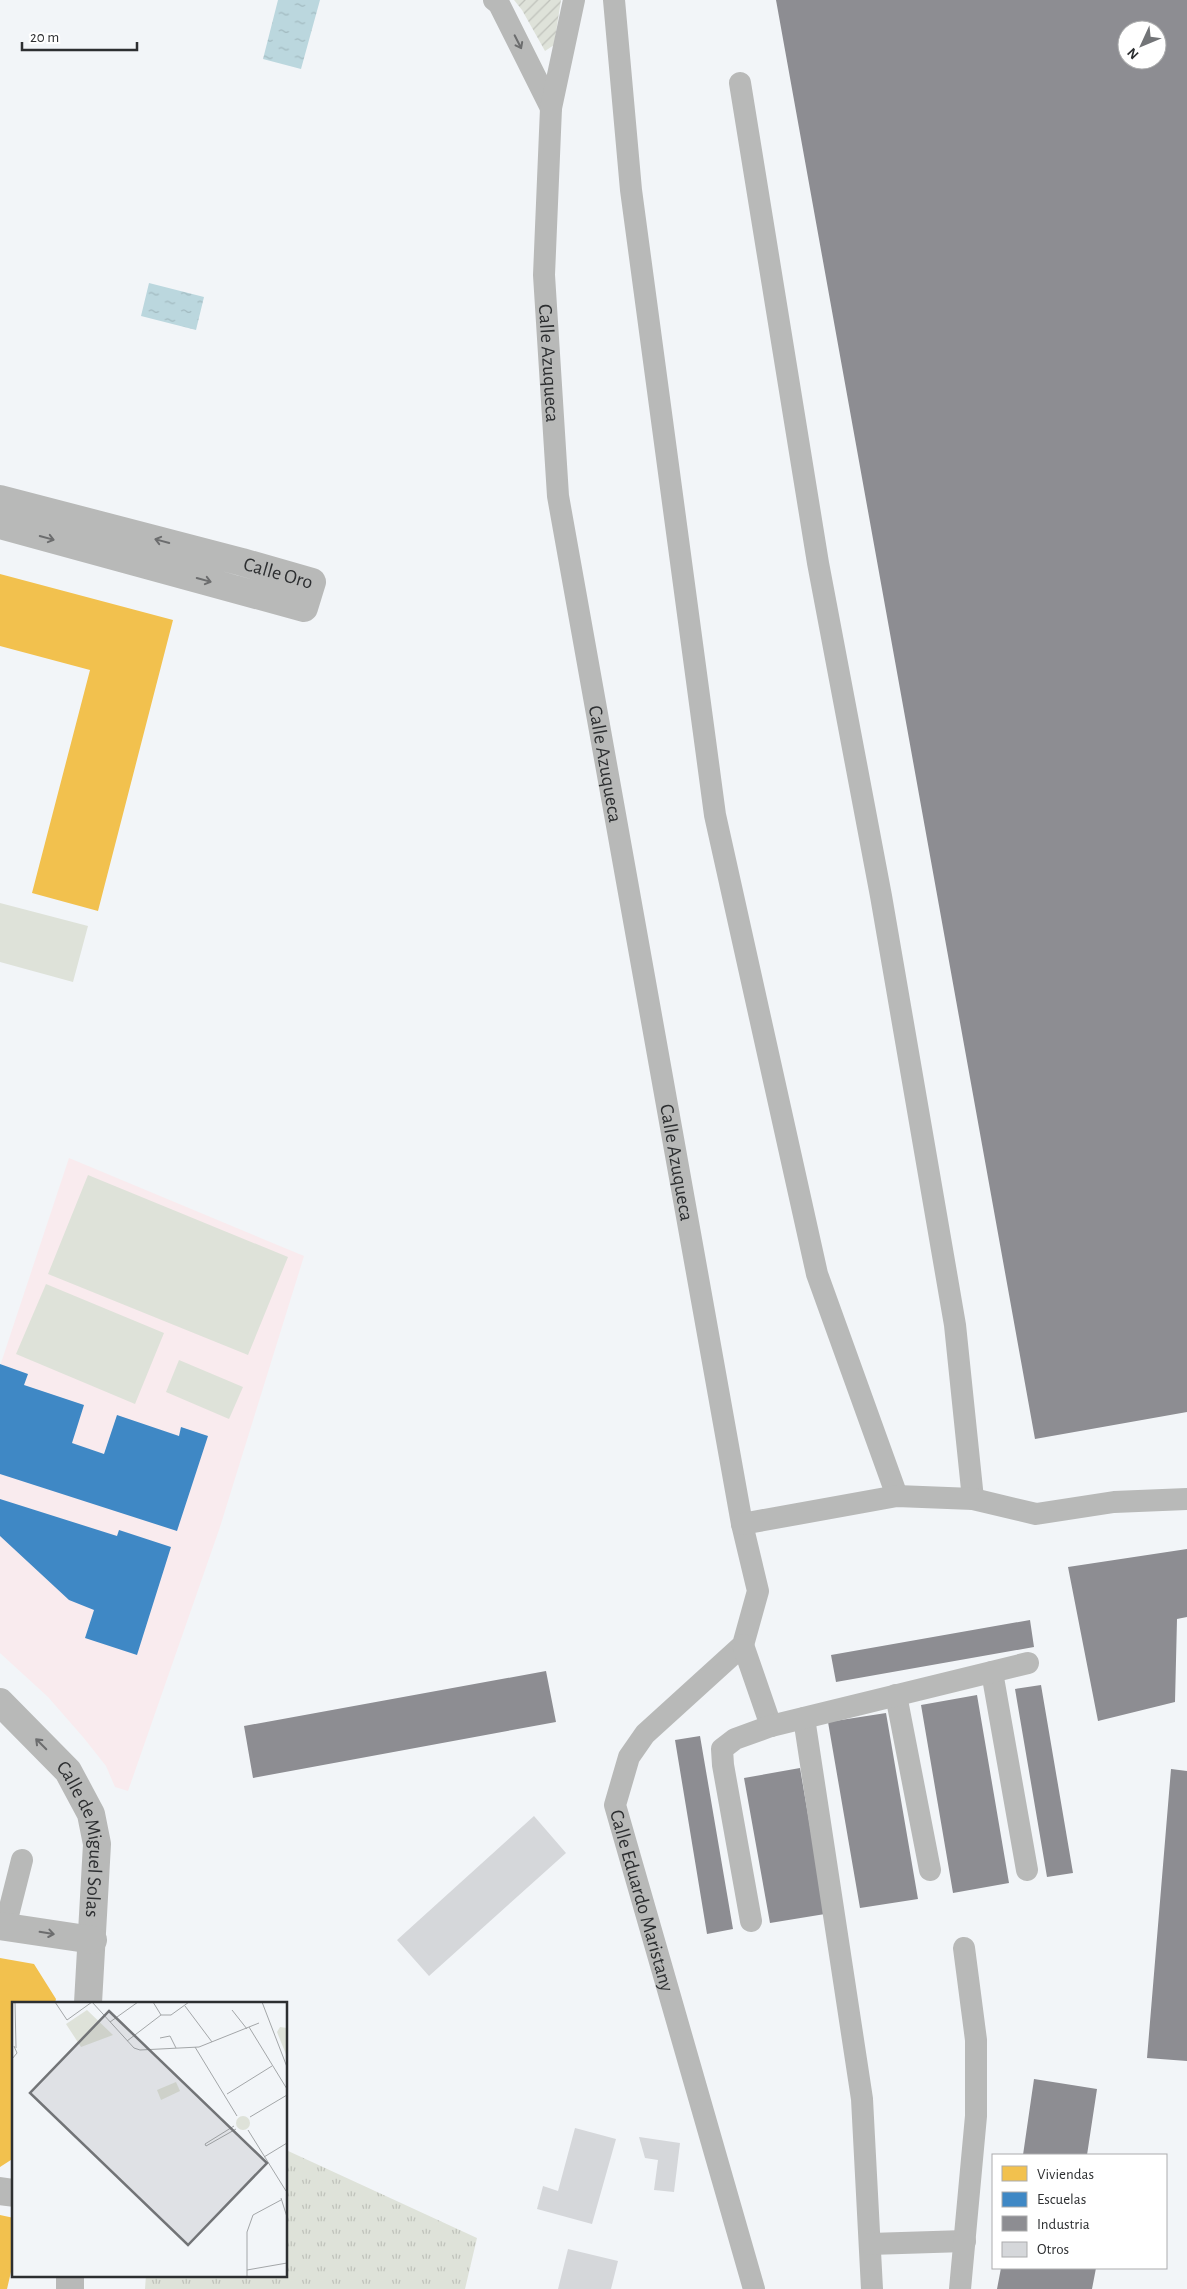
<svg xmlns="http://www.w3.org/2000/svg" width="1187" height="2289" font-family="'Alegreya Sans',sans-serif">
  <defs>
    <pattern id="park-tufts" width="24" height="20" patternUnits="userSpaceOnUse" patternTransform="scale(1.25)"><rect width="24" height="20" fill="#dee2d9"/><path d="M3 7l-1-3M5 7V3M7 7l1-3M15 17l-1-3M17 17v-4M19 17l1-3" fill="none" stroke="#bfc2bb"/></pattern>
    <pattern id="garden-furrows" width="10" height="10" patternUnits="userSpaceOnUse" patternTransform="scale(1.25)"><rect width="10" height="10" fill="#dee2d9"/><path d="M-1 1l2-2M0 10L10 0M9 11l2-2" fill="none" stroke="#bfc2bb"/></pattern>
    <pattern id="water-ripples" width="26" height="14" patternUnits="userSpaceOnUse" patternTransform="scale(1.25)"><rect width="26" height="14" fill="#bbd7de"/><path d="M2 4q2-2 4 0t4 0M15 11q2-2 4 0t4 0" fill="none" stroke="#a1b9bf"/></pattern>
  </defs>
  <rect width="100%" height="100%" fill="#f2f5f8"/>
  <!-- education -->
  <path fill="#f9ebee" d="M69 1158 304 1256 220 1527 128 1791 115 1787 106 1766 83 1737 48 1697 0 1653V1366Z"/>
  <!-- park -->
  <path fill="url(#park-tufts)" d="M286 2150 477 2238 465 2289H145L146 2275H286Z"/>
  <!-- garden -->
  <path fill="url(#garden-furrows)" d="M514 0H561L554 45 545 51 522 10Z"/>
  <!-- pitch -->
  <path fill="#dee2d9" d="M0 903 88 926 73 982 0 962Z
    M88 1175 288 1257 248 1355 48 1274Z
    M46 1284 164 1333 135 1404 16 1354Z
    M179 1360 243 1387 229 1419 166 1392Z"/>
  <!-- water -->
  <path fill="url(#water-ripples)" d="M278 0H320L301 69 263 59Z
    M149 283 204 297 196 330 141 316Z"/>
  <!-- homes -->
  <path fill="#f2c14e" d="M0 574 173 620 98 911 32 893 90 670 0 646Z
    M0 1958 34 1964 56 1999 55 2003H14V2158L0 2167Z
    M0 2215 14 2218V2259L7 2289H0Z"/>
  <!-- schools -->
  <path fill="#3f88c5" d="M0 1364 28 1374 24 1385 84 1405 72 1443 104 1454 117 1415 179 1436 181 1427 208 1436 177 1531 0 1474Z
    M0 1499 117 1536 119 1530 171 1547 137 1655 85 1638 94 1610 69 1600 0 1536Z"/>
  <!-- industry -->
  <path fill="#8d8d92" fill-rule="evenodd" d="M776 0H1187V1412L1035 1439ZM1127 30H1157V60H1127Z
    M1187 1549V1617L1177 1619 1175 1702 1098 1721 1068 1567Z
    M1030 1620 1034 1647 836 1682 831 1655Z
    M546 1671 556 1722 253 1778 244 1726Z
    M1041 1685 1073 1873 1047 1877 1015 1689Z
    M977 1695 1009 1883 953 1893 921 1705Z
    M886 1713 918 1899 860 1908 828 1722Z
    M700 1736 733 1929 707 1934 675 1740Z
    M800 1768 825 1914 770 1923 744 1778Z
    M1171 1769 1187 1771V2061L1147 2058Z
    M1034 2079 1097 2089 1087 2155H1023Z
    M1001 2268H1096L1092 2289H997Z"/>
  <!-- building -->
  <path fill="#d5d7da" d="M534 1816 566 1853 429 1976 397 1940Z
    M575 2128 616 2139 592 2224 537 2209 543 2186 558 2191Z
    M639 2137 680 2143 674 2192 654 2190 658 2160 645 2158Z
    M568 2249 618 2261 611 2289H558Z"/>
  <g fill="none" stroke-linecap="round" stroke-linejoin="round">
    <!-- lane -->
    <g stroke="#b8b9b8" stroke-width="22">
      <path d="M494 0 499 4 551 108"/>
      <path id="s1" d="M574 0 551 108 544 275 558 496 742 1524 758 1591 743 1645 645 1734 629 1757 615 1805 754 2289"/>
      <path d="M614 0 631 190 715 815 817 1274 897 1496"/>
      <path d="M740 83 818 563 881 896 955 1325 973 1499"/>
      <path d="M742 1524 897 1496 973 1499 1036 1514 1114 1502 1187 1499"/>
      <path d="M743 1645 771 1726"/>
      <path d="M992 1672 1027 1870"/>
      <path d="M896 1695 930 1870"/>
      <path d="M804 1718 862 2099 872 2289"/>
      <path d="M751 1921 723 1765 722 1749 735 1739 771 1726 1028 1663"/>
      <path d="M5 1927 22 1860"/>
      <path d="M870 2244 965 2241"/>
      <path d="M960 2289 976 2116V2040L964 1948"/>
    </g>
    <!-- street -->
    <g stroke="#b8b9b8" stroke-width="28">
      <path id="s2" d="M0 499 242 562 312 582 304 608 0 525"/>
      <path id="s3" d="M0 1702 68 1771 91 1814 97 1844 88 2003"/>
      <path d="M0 1926 93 1940"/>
      <path d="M0 2191 14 2193"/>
      <path d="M70 2289V2275"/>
    </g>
  </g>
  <!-- one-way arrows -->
  <defs><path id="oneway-shaft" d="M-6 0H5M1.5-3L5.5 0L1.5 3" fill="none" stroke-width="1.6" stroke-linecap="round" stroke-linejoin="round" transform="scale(1.25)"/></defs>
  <g stroke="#6c6d6e">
    <use href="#oneway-shaft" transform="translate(518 42) rotate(63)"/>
    <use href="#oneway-shaft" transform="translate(47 538) rotate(15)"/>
    <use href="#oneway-shaft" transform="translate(162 541) rotate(-165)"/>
    <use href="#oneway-shaft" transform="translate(204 580) rotate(15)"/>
    <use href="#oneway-shaft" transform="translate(41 1744) rotate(-135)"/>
    <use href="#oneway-shaft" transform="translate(47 1933) rotate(9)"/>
  </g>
  <g text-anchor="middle" stroke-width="5" stroke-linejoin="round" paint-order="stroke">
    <!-- street labels -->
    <g font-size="20" fill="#2d2f31" stroke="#fff">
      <text dy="7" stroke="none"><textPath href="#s1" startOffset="366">Calle Azuqueca</textPath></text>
      <text dy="7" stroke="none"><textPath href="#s2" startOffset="288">Calle Oro</textPath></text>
      <text dy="7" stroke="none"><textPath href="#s1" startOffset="771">Calle Azuqueca</textPath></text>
      <text dy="7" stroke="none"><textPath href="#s1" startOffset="1176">Calle Azuqueca</textPath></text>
      <text dy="7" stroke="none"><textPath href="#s3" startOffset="168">Calle de Miguel Solas</textPath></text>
      <text dy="7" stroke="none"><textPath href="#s1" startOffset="1978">Calle Eduardo Maristany</textPath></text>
    </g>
  </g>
  <!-- overview -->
  <g transform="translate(12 2002)">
    <rect width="275" height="275" fill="#f2f5f8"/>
    <path d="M75 8 101 33 69 45 54 22ZM268 25 275 26V55L265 30Z" fill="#dee2d9"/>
    <path d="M224 121a7 7 0 1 1 14 0a7 7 0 1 1-14 0Z" fill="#dee2d9"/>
    <path d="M164 80 168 89 149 98 145 88Z" fill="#dee2d9"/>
    <path fill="none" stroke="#a3a6a8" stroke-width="1" d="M3 0 4 46M43 0 55 18 80 0M80 0 122 46 128 48 187 45 247 21M141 0 149 13M250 0 275 65M173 4 200 40M220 8 235 27M98 20 126 0M237 25 275 87M148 36 158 34 164 46M115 39 149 13H159L177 0M183 45 225 114M0 57 5 51 2 44M215 92 260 64M238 115 275 93M222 124 193 142 194 144 224 127M236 128 274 189M252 155 275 141M269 196 275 215M235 268 275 261M235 275V230L241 213 269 198"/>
    <path fill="#727477" fill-opacity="0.15" stroke="#727477" stroke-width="2.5" d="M97 9 255 161 176 243 18 91Z"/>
    <rect width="275" height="275" fill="none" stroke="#2d2f31" stroke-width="2.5"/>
  </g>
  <!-- legend -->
  <rect x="992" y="2154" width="175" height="115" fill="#ffffff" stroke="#abacad"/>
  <rect x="1002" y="2166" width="25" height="15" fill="#f2c14e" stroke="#abacad"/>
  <text x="1037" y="2179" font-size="15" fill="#2d2f31">Viviendas</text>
  <rect x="1002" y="2192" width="25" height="15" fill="#3f88c5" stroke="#abacad"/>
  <text x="1037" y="2204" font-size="15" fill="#2d2f31">Escuelas</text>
  <rect x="1002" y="2216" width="25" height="15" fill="#8d8d92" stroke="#abacad"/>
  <text x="1037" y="2229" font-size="15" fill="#2d2f31">Industria</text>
  <rect x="1002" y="2242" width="25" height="15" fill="#d5d7da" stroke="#abacad"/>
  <text x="1037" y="2254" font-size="15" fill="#2d2f31">Otros</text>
  <!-- north arrow -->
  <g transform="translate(1142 45) rotate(226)"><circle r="24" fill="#ffffff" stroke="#abacad"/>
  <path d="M0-4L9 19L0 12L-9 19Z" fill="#727477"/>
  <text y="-8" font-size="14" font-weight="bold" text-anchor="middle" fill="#2d2f31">N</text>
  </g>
  <!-- scale -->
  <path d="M22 42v8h115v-8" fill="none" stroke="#2d2f31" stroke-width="2.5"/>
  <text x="30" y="42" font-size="15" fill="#2d2f31" stroke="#ffffff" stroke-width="4" paint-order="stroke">20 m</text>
</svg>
